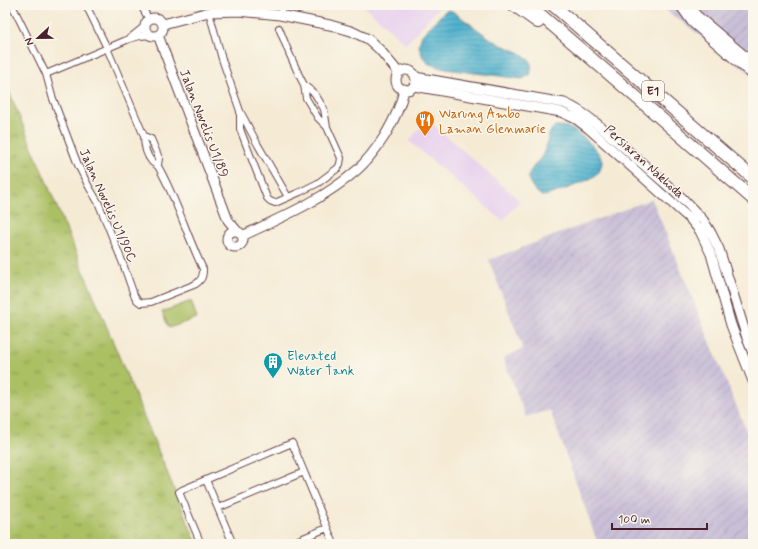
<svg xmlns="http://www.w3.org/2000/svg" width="758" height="549" font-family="Mynerve,sans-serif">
  <defs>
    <pattern id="industrial-furrows" width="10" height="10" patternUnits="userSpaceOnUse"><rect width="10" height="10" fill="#c9bfd7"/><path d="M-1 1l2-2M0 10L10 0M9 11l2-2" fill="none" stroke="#aea4b9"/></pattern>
    <pattern id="grass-tufts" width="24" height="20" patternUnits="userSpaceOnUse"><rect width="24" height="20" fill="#abbf64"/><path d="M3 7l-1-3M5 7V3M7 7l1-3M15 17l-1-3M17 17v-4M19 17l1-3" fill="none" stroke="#8d9b53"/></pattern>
    <pattern id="water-rules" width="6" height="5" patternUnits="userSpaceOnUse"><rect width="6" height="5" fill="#50b2ce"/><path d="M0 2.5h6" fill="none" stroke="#4490a7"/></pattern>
  </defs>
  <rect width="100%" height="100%" fill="#fbf7ec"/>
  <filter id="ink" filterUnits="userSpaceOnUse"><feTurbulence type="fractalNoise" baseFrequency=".025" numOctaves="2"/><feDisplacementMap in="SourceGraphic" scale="8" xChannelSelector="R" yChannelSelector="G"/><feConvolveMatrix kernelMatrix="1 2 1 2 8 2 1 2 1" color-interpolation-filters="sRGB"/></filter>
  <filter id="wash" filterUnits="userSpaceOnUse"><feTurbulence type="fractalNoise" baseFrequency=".012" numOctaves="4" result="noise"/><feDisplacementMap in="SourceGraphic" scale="16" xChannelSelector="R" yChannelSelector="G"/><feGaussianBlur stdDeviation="0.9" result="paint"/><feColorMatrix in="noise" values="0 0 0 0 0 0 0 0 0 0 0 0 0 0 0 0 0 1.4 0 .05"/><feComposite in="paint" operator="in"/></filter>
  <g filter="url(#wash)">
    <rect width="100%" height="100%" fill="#f5ebd5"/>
    <!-- built -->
    <path fill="#e8d2ee" d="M363 5H441L406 44Z
      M427 119 520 201 503 221 409 141Z"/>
    <!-- industrial -->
    <path fill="url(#industrial-furrows)" d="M659 5H753V75Z
      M652 199 753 447V544H598L550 410 526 417 503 358 523 349 489 260Z"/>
    <!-- grass -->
    <path fill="url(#grass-tufts)" stroke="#7a6f48" d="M5 82 197 544H5Z"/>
    <!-- garden -->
    <path fill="#abbf64" stroke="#7a6f48" d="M191 301 197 318 169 328 162 312Z"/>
    <!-- water -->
    <path fill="url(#water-rules)" stroke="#4d687c" d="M448 10 452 11C467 21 481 33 496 42 505 48 519 50 527 58 532 62 532 69 530 75L522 79 445 69 429 64 423 57 420 50 419 44 422 35 444 12Z
      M555 126C560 126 563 126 567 127 577 130 600 150 602 161 602 164 601 169 599 172 593 180 559 192 548 195 547 195 544 196 542 196 537 194 528 182 528 177 529 170 540 160 543 154 548 145 547 132 555 126Z"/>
  </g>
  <g filter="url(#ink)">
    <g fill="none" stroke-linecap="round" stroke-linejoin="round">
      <defs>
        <path id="street" d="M12 5 46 74 52 96 78 165 89 187 98 202 122 261 134 295 137 300 141 303 151 302 196 284C202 279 203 277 203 269 187 236 177 200 159 168 157 164 155 165 152 162 146 155 144 145 144 136L107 48 86 5
          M141 5 149 20
          M209 12 222 59 240 111 258 145 288 197
          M280 15 283 5
          M130 38 146 25
          M46 74 129 39 140 36 151 35
          M304 85 306 98 318 118 327 127
          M240 111V129L267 198 270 201 275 203 300 192 318 183 338 168 340 164 341 158 327 127 324 109 315 94 304 85 299 75 289 53 279 28
          M144 136 151 139 159 158 158 165
          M206 480 233 544
          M218 508 304 472
          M201 544 179 492 182 490 292 443 334 544
          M289 544 327 528"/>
        <path id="secondary" d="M680 5 692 22 753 75
          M690 5 696 15 753 63
          M145 27a9 9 0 1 1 18 0a9 9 0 1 1-18 0Z
          M163 24 209 12 239 11 280 15 330 25 351 31 368 39 380 50 399 73
          M158 35 228 220 237 231
          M396 80a10 10 0 1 1 20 0a10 10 0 1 1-20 0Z
          M415 77 564 103C576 108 586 115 596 123L683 199 703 220 711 233 719 249 747 338 753 353
          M414 86 561 112 576 119 588 128 691 220 700 231 711 254 731 325 753 381
          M227 239a8 8 0 1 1 16 0a8 8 0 1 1-16 0Z
          M242 236C282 217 323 200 357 170 367 161 376 149 384 137 393 122 401 107 404 89"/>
        <path id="highway" d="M514 5 538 22
          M529 5 657 115 753 199
          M553 5 753 178"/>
      </defs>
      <!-- street casing -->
      <use href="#street" stroke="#643e44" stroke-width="8"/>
      <!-- secondary casing -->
      <use href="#secondary" stroke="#643e44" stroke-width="11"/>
      <!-- highway casing -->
      <use href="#highway" stroke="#643e44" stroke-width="14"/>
      <!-- street -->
      <use href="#street" stroke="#fff" stroke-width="6"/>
      <!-- secondary -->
      <use href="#secondary" stroke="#fff" stroke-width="9"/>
      <!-- highway -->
      <use href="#highway" stroke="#fff" stroke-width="12"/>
    </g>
  </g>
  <!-- icons -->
  <defs>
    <symbol id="restaurant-pin" viewBox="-11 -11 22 30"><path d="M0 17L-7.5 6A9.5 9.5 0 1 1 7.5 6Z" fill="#e8710a" stroke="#fbf7ec"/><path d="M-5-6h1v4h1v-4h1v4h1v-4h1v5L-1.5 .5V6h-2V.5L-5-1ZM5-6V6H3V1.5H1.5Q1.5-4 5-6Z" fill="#fff"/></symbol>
    <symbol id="building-pin" viewBox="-11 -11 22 30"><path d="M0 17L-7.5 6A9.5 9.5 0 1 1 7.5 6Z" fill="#0f9aa8" stroke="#fbf7ec"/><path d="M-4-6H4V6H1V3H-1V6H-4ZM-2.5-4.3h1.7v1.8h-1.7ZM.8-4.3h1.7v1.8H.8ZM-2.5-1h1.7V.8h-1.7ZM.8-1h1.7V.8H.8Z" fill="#fff"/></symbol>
  </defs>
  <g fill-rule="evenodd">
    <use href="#restaurant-pin" x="414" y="109" width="22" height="30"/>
    <use href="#building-pin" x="262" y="351" width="22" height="30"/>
  </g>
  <g text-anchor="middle" stroke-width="3" stroke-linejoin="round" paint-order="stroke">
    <!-- shield labels -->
    <rect fill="#fbf7ec" stroke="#7f6065" stroke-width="1" x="642" y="81" width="22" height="20" rx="3"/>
    <g font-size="12" font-weight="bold" fill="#4a1f2b">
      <text x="653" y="95">E1</text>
    </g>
    <!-- food labels -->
    <g font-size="13" fill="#c56008" stroke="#fbf7ec" text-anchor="start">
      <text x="439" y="118">Warung Ambo<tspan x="439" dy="15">Laman Glenmarie</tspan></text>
    </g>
    <!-- street labels -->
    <g font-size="13" fill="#4a1f2b" stroke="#fbf7ec">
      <text transform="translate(205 123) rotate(69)" y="5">Jalan Novelis U1/89</text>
      <text transform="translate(645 161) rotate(42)" y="5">Persiaran Nakhoda</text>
      <text transform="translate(109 205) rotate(66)" y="5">Jalan Novelis U1/90C</text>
    </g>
    <!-- culture labels -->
    <g font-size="13" fill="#0d838f" stroke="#fbf7ec" text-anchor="start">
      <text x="287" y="360">Elevated<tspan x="287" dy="15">Water Tank</tspan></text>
    </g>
  </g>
  <!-- margin -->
  <rect width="758" height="549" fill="none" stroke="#fbf7ec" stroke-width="20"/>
  <!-- north arrow -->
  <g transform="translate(38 38) rotate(248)" stroke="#fbf7ec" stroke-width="3" paint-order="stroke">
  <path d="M0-3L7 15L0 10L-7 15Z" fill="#4a1f2b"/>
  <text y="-6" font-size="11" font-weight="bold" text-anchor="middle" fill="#4a1f2b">N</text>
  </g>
  <!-- scale -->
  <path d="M612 523v6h95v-6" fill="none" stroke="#4a1f2b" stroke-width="2"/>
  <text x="618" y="523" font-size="12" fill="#4a1f2b" stroke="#fbf7ec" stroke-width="3" paint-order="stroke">100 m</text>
</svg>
